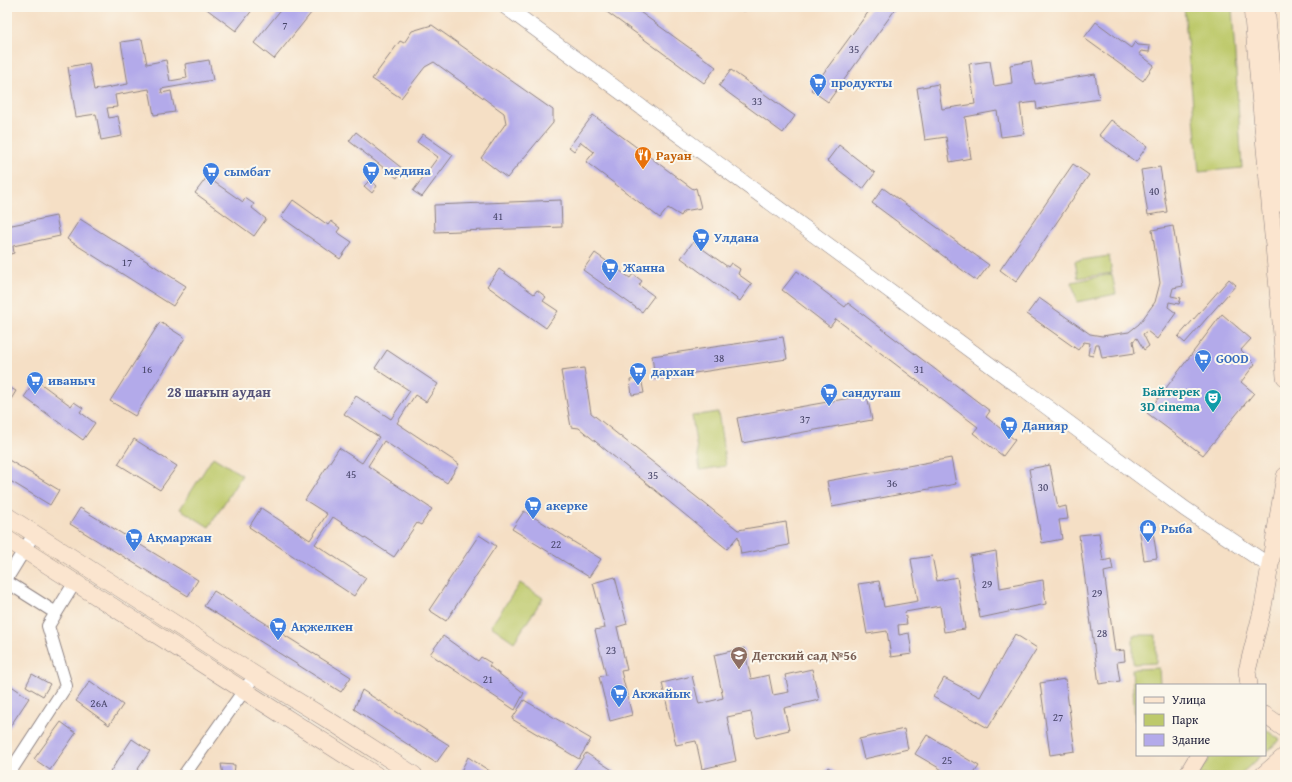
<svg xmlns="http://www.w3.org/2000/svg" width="1292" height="782" font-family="'Gentium Book Plus',serif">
  <rect width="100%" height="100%" fill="#fbf7ec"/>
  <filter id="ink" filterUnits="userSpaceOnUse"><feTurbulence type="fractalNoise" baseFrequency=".025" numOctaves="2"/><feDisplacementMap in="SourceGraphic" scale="8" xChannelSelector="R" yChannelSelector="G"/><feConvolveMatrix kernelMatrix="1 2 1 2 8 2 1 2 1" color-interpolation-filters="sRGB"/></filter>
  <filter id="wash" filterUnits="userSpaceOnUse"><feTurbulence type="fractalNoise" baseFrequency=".012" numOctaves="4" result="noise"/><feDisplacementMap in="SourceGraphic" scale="16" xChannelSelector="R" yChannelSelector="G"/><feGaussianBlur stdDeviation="0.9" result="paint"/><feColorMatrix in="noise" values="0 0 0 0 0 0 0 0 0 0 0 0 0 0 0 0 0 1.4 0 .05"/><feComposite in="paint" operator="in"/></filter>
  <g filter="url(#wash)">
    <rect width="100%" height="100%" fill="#f5dfc5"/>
    <!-- green -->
    <path fill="#bdc96b" stroke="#707653" d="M1184 7H1232L1242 168 1199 172Z
      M1109 256 1112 273 1078 278 1075 261Z
      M1112 274 1116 294 1077 302 1072 282Z
      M718 412 726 466 700 470 692 416Z
      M213 457 242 475 209 527 180 509Z
      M520 583 543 598 514 642 491 626Z
      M1133 635H1156V663L1133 664Z
      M1159 668 1160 685H1137V721H1135L1132 669Z
      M1265 729 1280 740 1265 753Z
      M1211 755H1263L1239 775H1199Z"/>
    <g id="blocks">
      <!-- building -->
      <path fill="#b3aaea" d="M204 7H250L253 9 236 31Z
        M283 7H316L274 59 254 43Z
        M600 7H633L716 67 704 83Z
        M742 7H763V8L743 11Z
        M872 7H897L828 102 811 90Z
        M1096 22 1131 48 1135 42 1138 45 1150 46 1149 52 1141 51 1139 54 1154 65 1143 81 1084 38Z
        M432 25 553 110V123L507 178 481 158 506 123 504 113 434 62 425 67 401 98 372 79 400 41 404 43 412 31Z
        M142 39 147 64 166 60 170 81 187 78 185 64 209 60 213 80 161 89 162 93 171 91 175 112 154 115 149 89 115 95 117 107 107 108 109 118 118 116 122 136 101 140 96 114 76 117 68 67 89 63 94 90 128 84 121 42Z
        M990 61 994 86 1012 83 1010 65 1031 61 1035 84 1095 74 1099 99 1037 109 1036 102 1020 104 1024 134 1001 137 997 111 965 117 971 158 950 162 946 137 925 140 917 88 938 84 942 109 975 104 969 64Z
        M731 70 795 116 783 133 719 86Z
        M593 115 693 189 696 188 701 208 684 211 681 216 668 208 660 218 586 162 594 152 581 142 574 151 569 147Z
        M1111 120 1147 146 1136 162 1099 135Z
        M356 132 403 169 397 178 349 141Z
        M423 134 453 155 422 197 413 191 438 157 417 142Z
        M839 145 875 173 863 189 827 161Z
        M1073 164 1089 175 1016 282 1000 270Z
        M1160 167 1167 212 1148 215 1141 170Z
        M207 177 243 202 245 198 254 204 252 208 266 219 254 236 195 193Z
        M370 180 377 186 372 193 364 186Z
        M883 188 989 265 977 281 872 203Z
        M293 200 328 225 331 221 340 228 337 232 352 242 340 259 281 217Z
        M561 200 562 227 435 232 434 205Z
        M56 216 60 236 13 246 14 253 7 255V234H9L7 226Z
        M80 219 186 286 173 306 67 239Z
        M1173 226 1183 286 1173 288 1171 296 1181 298 1179 304 1169 302 1168 307 1176 313 1157 339 1147 331 1143 334 1149 346 1144 350 1137 338 1133 341 1135 353 1102 358 1099 344H1096L1093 356 1088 355 1090 343 1084 342 1078 350 1027 314 1039 298 1090 334 1102 336 1129 332 1139 324 1155 302 1160 283 1152 230Z
        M693 242 728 267 731 263 740 269 738 274 752 284 740 301 681 258Z
        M595 253 630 278 633 274 642 281 639 285 654 296 642 312 583 270Z
        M499 269 534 294 537 290 546 297 543 301 558 311 546 328 487 286Z
        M797 271 845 307 848 303 990 411 986 417 1015 440 1003 456 973 433 978 427 836 319 830 327 782 290Z
        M1229 279 1236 285 1185 343 1178 337Z
        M1222 314 1251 339 1241 350 1255 364 1241 382 1254 393 1203 455 1147 413Z
        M160 322 185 338 135 416 110 401Z
        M783 337 787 359 655 379 652 356Z
        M387 350 438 384 426 402 415 395 397 423 459 464 447 483 384 441 368 466 432 509 421 525 417 523 394 557 333 517 315 544 366 578 354 596 249 527 261 508 310 540 327 514 305 500 339 448 362 463 379 437 344 414 356 396 391 419 410 391 375 368Z
        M584 368 591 413 738 530 786 522 789 545 741 554 738 536 727 549 579 428 571 427 561 371Z
        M641 378 644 393 632 395 630 380Z
        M36 380 71 406 74 402 83 408 80 412 95 423 83 440 24 397Z
        M7 386 16 391 7 406Z
        M867 395 872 420 742 443 737 418Z
        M134 439 177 466 160 490 118 464Z
        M951 458 956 484 832 507 827 481Z
        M7 459 59 490 50 505 7 479Z
        M1050 465 1058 508 1066 506 1068 519 1059 520 1062 539 1042 543 1029 469Z
        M80 508 198 580 188 596 70 524Z
        M524 511 601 559 589 577 512 529Z
        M1152 525 1157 558 1144 560 1139 527Z
        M1099 533 1103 561 1111 559 1113 570 1104 572 1115 651 1124 650 1125 661 1117 662 1120 681 1099 684 1079 535Z
        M479 535 496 546 446 621 429 610Z
        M996 551 1000 588 1043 580 1046 604 980 618 970 556Z
        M932 556 937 581 957 577 965 629 944 632 940 606 905 612 907 624 898 625 899 635 909 633 912 654 891 657 887 631 867 634 858 584 879 581 884 607 918 601 911 559Z
        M615 577 627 624 617 627 627 670 621 671 632 715 610 721 599 677 606 675 595 630 605 628 593 583Z
        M214 591 351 677 341 692 204 606Z
        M1015 634 1037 648 988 728 933 697 944 678 980 697Z
        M443 636 478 661 481 657 491 663 489 666 524 693 515 710 430 654Z
        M744 648 751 679 769 675 773 695 789 692 785 675 812 669 819 700 784 708 789 730 756 738 751 712 727 717 736 761 702 769 696 741 676 745 662 683 692 676 699 704 723 698 714 655Z
        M32 674 50 684 43 696 26 686Z
        M1065 679 1075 751 1050 755 1040 683Z
        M90 681 123 705 109 725 76 701Z
        M10 685 29 698 7 731V689Z
        M362 690 449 745 436 763 354 709Z
        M524 700 591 739 579 759 512 719Z
        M61 722 76 733 50 770 34 759Z
        M904 729 908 749 864 759 859 739Z
        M927 735 979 766 973 775H951L915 754Z
        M132 739 150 751 134 775H108Z
        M586 753 620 775H575L572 773Z
        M468 757 496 775H459Z
        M221 764 235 765 234 775H223Z
        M828 767 840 775H823Z"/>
    </g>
  </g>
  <g filter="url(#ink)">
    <use href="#blocks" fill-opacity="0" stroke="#8c8080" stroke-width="1"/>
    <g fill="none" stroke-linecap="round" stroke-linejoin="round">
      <defs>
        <path id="minor" d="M7 578 34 534
          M7 582 56 613
          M8 775 66 686 48 626 75 582
          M184 775 255 675"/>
        <path id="tertiary" d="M506 7 1185 509 1270 566"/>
        <path id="secondary" d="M1252 7 1281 322 1285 377
          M1266 7 1285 205
          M7 516 255 675 338 726 414 775
          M7 539 376 775
          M1249 685 1247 671 1263 607 1285 476
          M1265 715 1285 729
          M1187 775 1199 755
          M1263 775 1285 756"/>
      </defs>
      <!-- minor casing -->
      <use href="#minor" stroke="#8c8080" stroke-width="14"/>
      <!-- tertiary casing -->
      <use href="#tertiary" stroke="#8c8080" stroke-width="16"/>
      <!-- secondary casing -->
      <use href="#secondary" stroke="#8c8080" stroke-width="18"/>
      <!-- minor -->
      <use href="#minor" stroke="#fff" stroke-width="12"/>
      <!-- tertiary -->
      <use href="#tertiary" stroke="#fff" stroke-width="15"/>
      <!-- secondary -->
      <use href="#secondary" stroke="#fbe5cf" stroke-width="17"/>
    </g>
  </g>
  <!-- icons -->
  <defs>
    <symbol id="supermarket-pin" viewBox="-11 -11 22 30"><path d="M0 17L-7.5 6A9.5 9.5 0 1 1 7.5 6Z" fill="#3f7fe0" stroke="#fbf7ec"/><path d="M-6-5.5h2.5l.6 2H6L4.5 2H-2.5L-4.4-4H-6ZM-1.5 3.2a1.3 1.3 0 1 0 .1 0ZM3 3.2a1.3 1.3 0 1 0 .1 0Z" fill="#fff"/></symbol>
    <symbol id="restaurant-pin" viewBox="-11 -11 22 30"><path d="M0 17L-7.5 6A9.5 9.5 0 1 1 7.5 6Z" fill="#e8710a" stroke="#fbf7ec"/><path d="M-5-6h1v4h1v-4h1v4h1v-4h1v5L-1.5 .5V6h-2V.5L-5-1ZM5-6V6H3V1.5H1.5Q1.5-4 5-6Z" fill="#fff"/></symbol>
    <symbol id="theatre-pin" viewBox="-11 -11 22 30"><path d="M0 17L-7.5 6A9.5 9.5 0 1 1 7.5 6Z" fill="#0f9aa8" stroke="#fbf7ec"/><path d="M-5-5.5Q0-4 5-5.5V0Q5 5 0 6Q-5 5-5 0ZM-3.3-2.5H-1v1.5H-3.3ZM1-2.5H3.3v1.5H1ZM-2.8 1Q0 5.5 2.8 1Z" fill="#fff"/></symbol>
    <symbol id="shop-pin" viewBox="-11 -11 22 30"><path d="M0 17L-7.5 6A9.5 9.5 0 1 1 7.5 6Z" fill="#3f7fe0" stroke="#fbf7ec"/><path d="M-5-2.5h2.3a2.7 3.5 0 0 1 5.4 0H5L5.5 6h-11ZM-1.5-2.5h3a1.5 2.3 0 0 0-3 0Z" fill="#fff"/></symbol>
    <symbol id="school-pin" viewBox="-11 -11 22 30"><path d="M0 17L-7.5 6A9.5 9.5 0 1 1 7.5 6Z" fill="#8d6e63" stroke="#fbf7ec"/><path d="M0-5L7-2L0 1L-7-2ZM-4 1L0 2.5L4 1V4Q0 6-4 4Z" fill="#fff"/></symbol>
  </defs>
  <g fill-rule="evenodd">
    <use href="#supermarket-pin" x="808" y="72" width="20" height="27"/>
    <use href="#restaurant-pin" x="633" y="145" width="20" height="27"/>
    <use href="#supermarket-pin" x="361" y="160" width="20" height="27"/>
    <use href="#supermarket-pin" x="201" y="161" width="20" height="27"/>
    <use href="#supermarket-pin" x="691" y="227" width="20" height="27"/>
    <use href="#supermarket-pin" x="600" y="257" width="20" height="27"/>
    <use href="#supermarket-pin" x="1193" y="348" width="20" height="27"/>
    <use href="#supermarket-pin" x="628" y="361" width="20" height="27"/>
    <use href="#supermarket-pin" x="25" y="370" width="20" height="27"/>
    <use href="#supermarket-pin" x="819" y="382" width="20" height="27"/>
    <use href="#theatre-pin" x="1203" y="388" width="20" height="27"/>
    <use href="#supermarket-pin" x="999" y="415" width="20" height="27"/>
    <use href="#supermarket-pin" x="523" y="495" width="20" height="27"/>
    <use href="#shop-pin" x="1138" y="518" width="20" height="27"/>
    <use href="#supermarket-pin" x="124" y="527" width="20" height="27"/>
    <use href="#supermarket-pin" x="268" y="616" width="20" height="27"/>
    <use href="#school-pin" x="729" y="645" width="20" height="27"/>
    <use href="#supermarket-pin" x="609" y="683" width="20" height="27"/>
  </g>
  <g text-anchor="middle" stroke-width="4" stroke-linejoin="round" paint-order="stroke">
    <!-- number labels -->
    <g font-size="11" fill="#464467">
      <text x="285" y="29">7</text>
      <text x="854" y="53">35</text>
      <text x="757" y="105">33</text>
      <text x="1154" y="195">40</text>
      <text x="498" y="220">41</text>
      <text x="127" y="266">17</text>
      <text x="719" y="362">38</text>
      <text x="147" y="373">16</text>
      <text x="919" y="373">31</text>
      <text x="805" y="423">37</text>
      <text x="351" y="478">45</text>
      <text x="653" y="479">35</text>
      <text x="892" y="487">36</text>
      <text x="1043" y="491">30</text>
      <text x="556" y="548">22</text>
      <text x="987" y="588">29</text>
      <text x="1097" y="597">29</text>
      <text x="1102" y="637">28</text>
      <text x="611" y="654">23</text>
      <text x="488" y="683">21</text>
      <text x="99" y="707">26А</text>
      <text x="1058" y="721">27</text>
      <text x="947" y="764">25</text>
    </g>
    <!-- shop labels -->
    <g font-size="13" font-weight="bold" fill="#366cbe" stroke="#fbf7ec" text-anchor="start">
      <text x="831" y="87">продукты</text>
      <text x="384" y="175">медина</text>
      <text x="224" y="176">сымбат</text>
      <text x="714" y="242">Улдана</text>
      <text x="623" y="272">Жанна</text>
      <text x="1216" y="363">GOOD</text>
      <text x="651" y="376">дархан</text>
      <text x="48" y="385">иваныч</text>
      <text x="842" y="397">сандугаш</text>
      <text x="1022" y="430">Данияр</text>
      <text x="546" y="510">акерке</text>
      <text x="1161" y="533">Рыба</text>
      <text x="147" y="542">Ақмаржан</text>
      <text x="291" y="631">Ақжелкен</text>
      <text x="632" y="698">Акжайык</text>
    </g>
    <!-- food labels -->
    <g font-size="13" font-weight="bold" fill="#c56008" stroke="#fbf7ec" text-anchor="start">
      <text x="656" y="160">Рауан</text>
    </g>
    <!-- culture labels -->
    <g font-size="13" font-weight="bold" fill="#0d838f" stroke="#fbf7ec" text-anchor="end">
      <text x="1200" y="396">Байтерек<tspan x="1200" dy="15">3D cinema</tspan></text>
    </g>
    <!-- education labels -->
    <g font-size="13" font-weight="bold" fill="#785e54" stroke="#fbf7ec" text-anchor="start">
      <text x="752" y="660">Детский сад №56</text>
    </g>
    <!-- neighbourhood labels -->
    <g font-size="14" font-weight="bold" fill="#555278" stroke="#fbf7ec">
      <text x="219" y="397">28 шағын аудан</text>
    </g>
  </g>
  <!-- margin -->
  <rect width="1292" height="782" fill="none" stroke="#fbf7ec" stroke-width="24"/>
  <!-- legend -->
  <rect x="1136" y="684" width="130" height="72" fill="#fbf7ec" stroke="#a4a2a5"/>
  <rect x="1144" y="697" width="20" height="6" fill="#fbe5cf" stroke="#a4a2a5"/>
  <text x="1172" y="704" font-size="12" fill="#22223b">Улица</text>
  <rect x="1144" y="714" width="20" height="12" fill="#bdc96b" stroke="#a4a2a5"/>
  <text x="1172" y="724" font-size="12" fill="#22223b">Парк</text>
  <rect x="1144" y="734" width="20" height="12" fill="#b3aaea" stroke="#a4a2a5"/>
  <text x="1172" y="744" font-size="12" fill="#22223b">Здание</text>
</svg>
